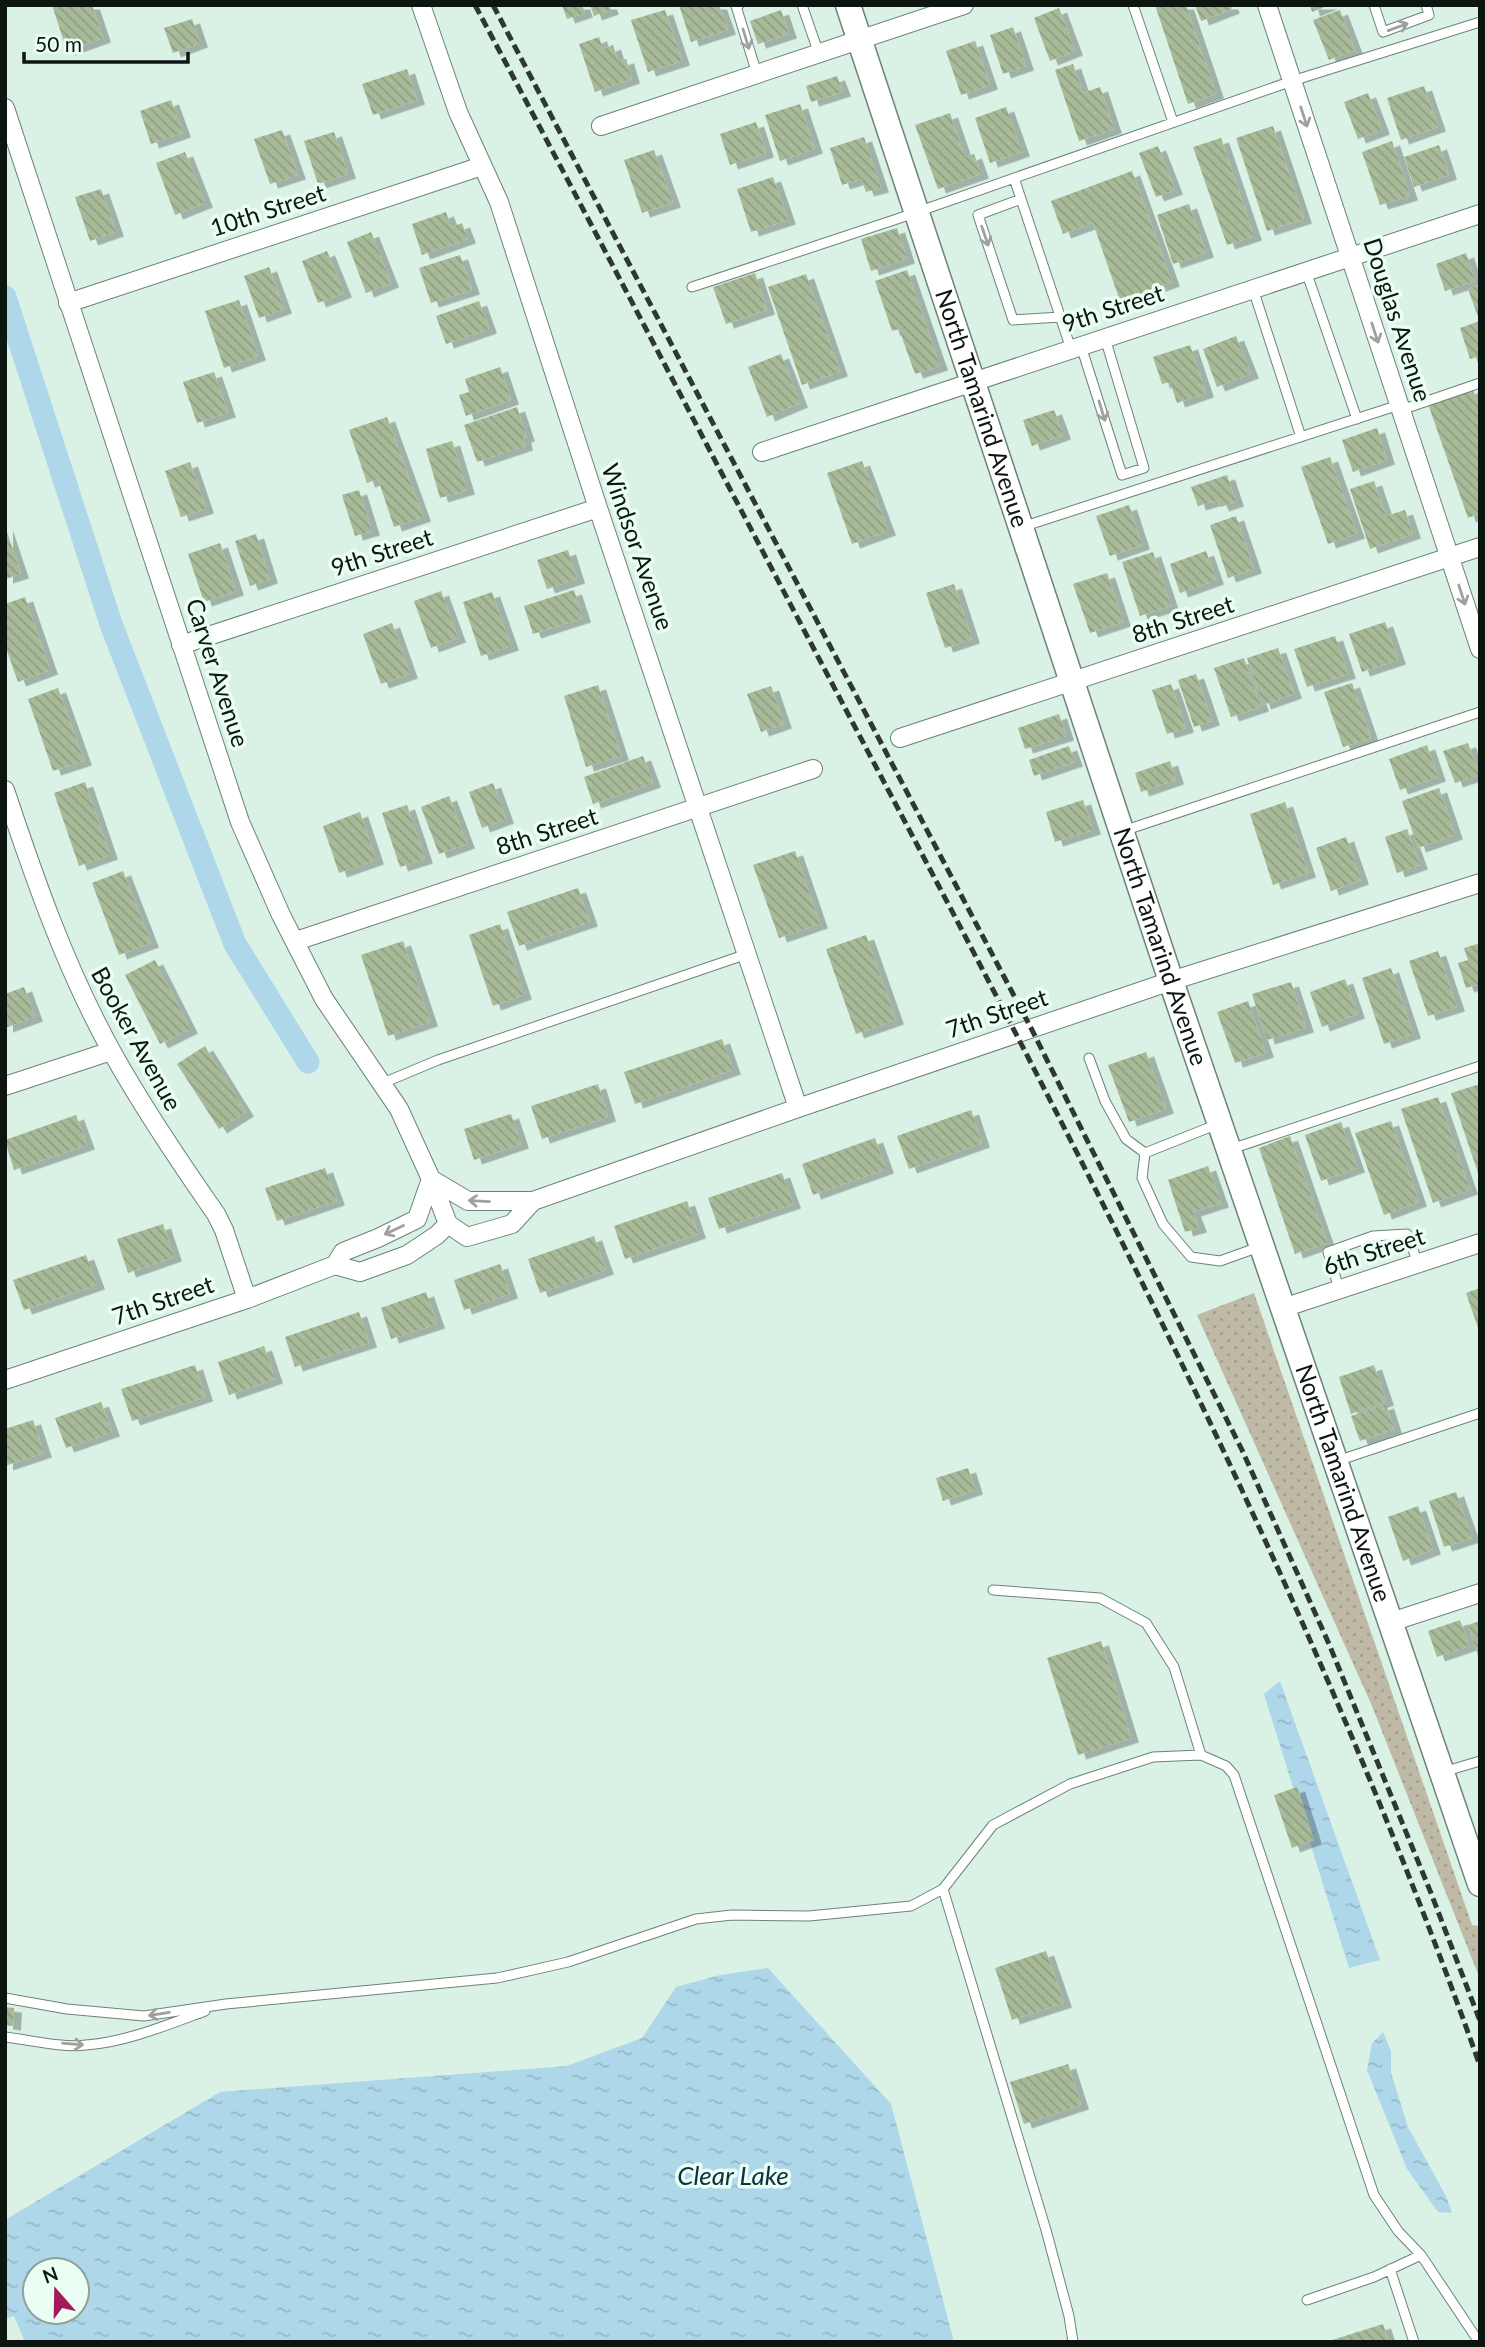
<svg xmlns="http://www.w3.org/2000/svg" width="1485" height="2347" font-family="Lato,sans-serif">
  <defs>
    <pattern id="grass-dots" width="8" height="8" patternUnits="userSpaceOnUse" patternTransform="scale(1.75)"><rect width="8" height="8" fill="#bfbaa5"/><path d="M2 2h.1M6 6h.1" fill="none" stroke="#a39f8d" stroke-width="1.8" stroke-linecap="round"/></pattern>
    <pattern id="water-ripples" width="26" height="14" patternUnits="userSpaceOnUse" patternTransform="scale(1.75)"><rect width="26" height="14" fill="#aed7ea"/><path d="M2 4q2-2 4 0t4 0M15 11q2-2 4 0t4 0" fill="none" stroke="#94b8c8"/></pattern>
    <pattern id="building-back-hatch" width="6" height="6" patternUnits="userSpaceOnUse" patternTransform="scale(1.75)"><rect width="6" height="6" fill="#a8ba98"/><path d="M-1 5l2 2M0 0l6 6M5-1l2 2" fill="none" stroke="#8f9f82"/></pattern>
    <filter id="shadow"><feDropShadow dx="8" dy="4.5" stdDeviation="0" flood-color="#0004"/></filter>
  </defs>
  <rect width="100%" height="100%" fill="#daf2e5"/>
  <!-- grass -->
  <path fill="url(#grass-dots)" d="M1254 1293 1472 1925 1480 1926V1979L1372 1706 1197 1315Z"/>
  <!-- water -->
  <path fill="url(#water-ripples)" fill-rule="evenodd" d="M1280 1681 1380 1960 1349 1968 1264 1694Z
    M768 1968 891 2104 954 2342H25L14 2316 5 2319V2220L220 2092 567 2066 642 2038 676 1987 720 1975ZM35 2270H77V2312H35Z
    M1383 2032 1391 2051V2073L1408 2127 1446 2196 1452 2213 1438 2212 1407 2169 1367 2070 1372 2043Z"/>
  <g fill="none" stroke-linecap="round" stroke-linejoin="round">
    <!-- canal -->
    <path stroke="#aed7ea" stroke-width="23" d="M5 297 111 624 235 944 308 1062"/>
  </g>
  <!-- building -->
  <path fill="url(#building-back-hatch)" filter="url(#shadow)" d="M52 5H92L103 38 67 51Z
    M562 5H582L585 13 567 19Z
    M590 5H609L611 10 594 16Z
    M679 5H719L728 30 691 42Z
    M1155 5H1186L1216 94 1188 104Z
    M1195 5H1230L1232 9 1201 21Z
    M1310 5H1330L1312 12Z
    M1059 8 1075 51 1050 61 1034 18Z
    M665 10 682 61 648 72 631 20Z
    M781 10 789 34 758 44 750 21Z
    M1340 10 1355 50 1329 60 1313 20Z
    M192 19 200 43 173 53 164 28Z
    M1013 27 1026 66 1003 74 990 35Z
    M599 37 603 49 613 45 618 61 626 59 632 79 595 92 579 44Z
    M975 41 990 85 961 95 946 51Z
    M1073 64 1083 93 1100 87 1114 129 1079 141 1055 70Z
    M407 69 417 100 373 115 362 84Z
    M837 76 843 92 811 102 806 86Z
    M1424 86 1438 127 1401 140 1387 98Z
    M1368 93 1382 130 1358 139 1344 102Z
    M171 100 183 133 151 144 140 111Z
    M800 104 815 149 780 161 765 115Z
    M1006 107 1022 152 990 163 975 118Z
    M950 113 965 157 974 154 981 174 938 189 915 125Z
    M756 122 766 153 730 165 720 134Z
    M1273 126 1304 219 1267 231 1236 138Z
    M282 130 298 175 270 184 254 139Z
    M334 132 348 174 318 184 304 141Z
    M864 137 881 188 866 192 861 179 842 185 830 148Z
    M1221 138 1254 236 1227 245 1193 147Z
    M1392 141 1410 196 1380 205 1362 152Z
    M1439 145 1449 175 1414 187 1404 157Z
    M1158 146 1175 190 1156 197 1139 153Z
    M654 150 673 203 642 213 624 160Z
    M185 152 205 203 175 215 156 163Z
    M1132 171 1172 282 1120 301 1093 223 1063 234 1051 201Z
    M773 177 788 220 751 232 737 189Z
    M101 189 116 232 90 241 75 197Z
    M1189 204 1206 253 1173 264 1157 215Z
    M446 212 451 227 462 223 468 239 422 255 412 224Z
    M897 228 907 259 871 271 861 239Z
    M371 232 391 283 366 293 347 242Z
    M327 251 344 293 318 303 302 261Z
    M1466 253 1475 281 1445 291 1436 264Z
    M460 255 472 290 431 303 419 268Z
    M269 267 284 309 259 318 244 276Z
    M907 270 940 366 915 374 899 329 892 331 875 281Z
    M755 273 767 310 726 324 713 287Z
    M806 274 840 372 802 385 768 287Z
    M1480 285V316L1478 317 1468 289Z
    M239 300 258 356 224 368 205 311Z
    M479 301 489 329 446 344 436 316Z
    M1480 321V356L1470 359 1460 328Z
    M1236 336 1251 374 1217 387 1203 349Z
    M1190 345 1206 393 1177 403 1170 382 1162 384 1153 357Z
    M781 354 800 403 767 417 748 367Z
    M500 367 511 400 466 416 459 395 469 392 465 379Z
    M214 372 228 413 197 423 183 382Z
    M1472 388 1480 409V513L1468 518 1428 404Z
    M517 407 527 437 523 438 525 446 477 462 464 425Z
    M1054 410 1063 435 1032 446 1023 420Z
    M387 417 423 517 394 527 378 479 367 483 349 430Z
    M1377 428 1387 460 1353 472 1342 440Z
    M452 441 467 490 440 498 426 449Z
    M1330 457 1357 534 1328 544 1301 467Z
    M862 461 888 531 852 544 827 473Z
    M190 462 206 509 181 517 165 471Z
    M1227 475 1236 502 1221 507 1218 500 1198 506 1191 487Z
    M1374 481 1386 516 1405 510 1413 534 1370 549 1350 489Z
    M359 490 372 531 355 536 342 495Z
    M1129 505 1142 545 1110 556 1096 516Z
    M1236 516 1254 569 1228 578 1210 525Z
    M5 526 21 574 5 579Z
    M256 534 270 579 250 586 235 541Z
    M220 543 236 591 204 602 188 554Z
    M568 550 577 579 547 589 537 560Z
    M1206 551 1216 580 1180 593 1170 564Z
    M1153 552 1171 606 1140 616 1122 562Z
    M1107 573 1123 622 1090 633 1073 584Z
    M954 584 972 639 945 648 926 593Z
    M574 590 583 618 533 634 524 606Z
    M441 591 458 638 431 648 414 601Z
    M492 592 511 646 481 656 463 602Z
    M25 597 50 670 18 682 5 645V604Z
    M1385 622 1398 660 1362 672 1349 634Z
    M392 623 410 674 381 684 363 634Z
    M1335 636 1348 674 1307 687 1294 649Z
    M1278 648 1294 694 1263 705 1247 658Z
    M1244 658 1261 707 1231 717 1214 668Z
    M1196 674 1212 721 1194 727 1178 680Z
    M1352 683 1371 738 1343 747 1324 692Z
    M1171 684 1186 728 1167 734 1152 690Z
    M598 685 621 756 586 767 564 696Z
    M771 686 784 724 761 732 747 694Z
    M58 688 84 761 53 771 28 699Z
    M1059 714 1066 736 1025 749 1018 728Z
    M1468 743 1479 775 1455 783 1443 751Z
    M1427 745 1438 777 1400 790 1389 759Z
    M1069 746 1075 762 1034 776 1029 760Z
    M643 756 653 783 593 804 584 777Z
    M1170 761 1176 780 1141 792 1135 773Z
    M85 782 110 855 79 866 54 793Z
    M493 783 506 819 482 828 469 792Z
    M1439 788 1455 835 1418 848 1402 801Z
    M449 796 467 844 439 854 421 807Z
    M1083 800 1093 830 1055 842 1046 812Z
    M1285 802 1308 873 1273 885 1250 814Z
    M407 805 425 859 400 867 382 813Z
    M360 812 376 860 339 873 323 826Z
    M1407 829 1420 865 1397 873 1385 837Z
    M1346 837 1361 880 1331 891 1316 848Z
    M795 851 820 924 779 938 753 865Z
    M123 871 151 943 119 955 92 883Z
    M578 888 590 922 519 946 507 912Z
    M500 924 524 995 493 1006 469 935Z
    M866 935 896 1020 856 1034 826 949Z
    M403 941 430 1022 388 1036 361 955Z
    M1480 943V984L1466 988 1458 963 1468 960 1464 948Z
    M1438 951 1457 1007 1428 1016 1409 961Z
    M155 960 190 1029 160 1044 125 975Z
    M1391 968 1413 1034 1384 1044 1362 978Z
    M1345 979 1357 1014 1322 1027 1310 992Z
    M1291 982 1306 1028 1267 1040 1252 994Z
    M24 987 35 1017 5 1028V994Z
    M1248 1001 1266 1053 1235 1063 1217 1012Z
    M722 1039 733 1070 635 1104 624 1072Z
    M205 1046 246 1112 219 1129 177 1064Z
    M1146 1052 1166 1109 1129 1122 1108 1065Z
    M598 1084 608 1117 542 1139 531 1106Z
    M1480 1084V1176H1479L1451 1093Z
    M1438 1097 1470 1190 1433 1203 1401 1109Z
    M971 1110 982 1143 909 1169 897 1136Z
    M511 1114 521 1144 474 1160 464 1129Z
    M76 1115 87 1145 14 1170 5 1140Z
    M1391 1121 1419 1202 1384 1215 1355 1133Z
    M1341 1122 1357 1168 1321 1181 1305 1135Z
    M1290 1136 1327 1243 1295 1254 1259 1148Z
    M875 1138 886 1169 813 1195 802 1164Z
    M1208 1166 1221 1203 1193 1212 1199 1228 1185 1232 1168 1180Z
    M325 1168 337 1201 277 1221 265 1188Z
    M782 1173 793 1204 719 1229 708 1198Z
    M687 1201 698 1234 625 1259 614 1226Z
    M163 1224 174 1257 128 1273 117 1239Z
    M594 1236 606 1270 540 1293 528 1259Z
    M86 1255 97 1285 24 1310 13 1280Z
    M500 1264 510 1294 464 1310 454 1280Z
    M1480 1288V1331H1479L1466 1293Z
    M426 1292 437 1324 391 1339 381 1308Z
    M359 1312 369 1343 295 1367 285 1337Z
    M264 1346 275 1379 229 1395 218 1362Z
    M195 1365 205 1397 132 1421 121 1389Z
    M1374 1365 1386 1401 1351 1414 1339 1377Z
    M101 1402 112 1432 66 1448 55 1418Z
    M1386 1404 1394 1429 1360 1441 1351 1416Z
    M33 1420 44 1453 5 1466V1429Z
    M968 1468 975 1490 943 1501 936 1478Z
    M1456 1492 1472 1538 1444 1547 1429 1501Z
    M1418 1506 1433 1550 1403 1561 1388 1517Z
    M1460 1620 1469 1646 1437 1657 1428 1631Z
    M1480 1621V1659H1479L1468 1625Z
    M1101 1641 1131 1738 1078 1755 1047 1658Z
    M1297 1787 1314 1840 1292 1848 1274 1795Z
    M1046 1951 1064 2003 1012 2020 995 1968Z
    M5 2007 14 2008 13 2026 5 2025Z
    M1068 2064 1081 2105 1024 2124 1010 2082Z
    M1383 2324 1389 2342H1329V2341Z"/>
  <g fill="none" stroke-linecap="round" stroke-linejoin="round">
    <defs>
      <path id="lane" d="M739 5 736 6 757 74
        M802 5 819 54
        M1133 5 1173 122
        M1374 5 1383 32 1429 15 1426 5
        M1014 178 1071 349
        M1021 199 978 215 1013 320 1061 317
        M1306 271 1357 419
        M692 287 897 219 1292 81 1480 22
        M1253 289 1301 437
        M1081 346 1122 475 1144 468 1105 338
        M1401 410 1480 383
        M1022 527 1399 405
        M1123 831 1480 712
        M1089 1058 1105 1101 1126 1139 1145 1153
        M383 1083 438 1060 747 954
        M1218 1124 1145 1153 1142 1178 1163 1224 1191 1257 1220 1261 1259 1247
        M1231 1149 1480 1066
        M1339 1289 1328 1252 1373 1236 1407 1234 1418 1263
        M1337 1461 1480 1413
        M993 1590 1100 1598 1146 1623 1174 1667 1201 1755
        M1443 1772 1480 1761
        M943 1889 1046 2230 1069 2316 1073 2342
        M5 1998 67 2009 144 2016 226 2004 497 1978 568 1962 696 1919 732 1915 809 1916 911 1906 943 1889 993 1825 1070 1784 1153 1757 1201 1755 1226 1766 1234 1775 1374 2195 1398 2231 1421 2255
        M5 2037C30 2040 62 2048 86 2045 126 2042 167 2025 205 2011
        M1390 2269 1414 2342
        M1307 2300 1374 2277 1421 2255 1479 2342"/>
      <path id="street" d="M421 5 458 112 499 202 598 508 798 1108
        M1267 5 1480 649
        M5 108 240 822 281 915 324 999 399 1109 431 1179 448 1224
        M601 126 964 5
        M68 303 482 166
        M762 452 1480 214
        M181 645 598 508
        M900 738 1480 547
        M5 790C35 880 66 969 112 1052 143 1108 179 1161 216 1214L224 1230 247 1299
        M296 941 813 769
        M5 1086 111 1051
        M448 1224 467 1237 512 1224 533 1201
        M335 1265 343 1252 378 1238 417 1219 431 1179 468 1201H533L798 1108 1171 981 1480 883
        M1283 1308 1480 1243
        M5 1380 247 1299 335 1265 360 1272 407 1255 437 1235 448 1224
        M1391 1622 1480 1593"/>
      <g id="secondary">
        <path id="s1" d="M848 5 1171 981 1480 1884"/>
      </g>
    </defs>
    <!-- lane casing -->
    <use href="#lane" stroke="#6c8377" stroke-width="11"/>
    <!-- street casing -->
    <use href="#street" stroke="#6c8377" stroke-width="20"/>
    <!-- secondary casing -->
    <use href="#secondary" stroke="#6c8377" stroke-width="27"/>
    <!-- lane -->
    <use href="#lane" stroke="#fff" stroke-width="9"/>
    <!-- street -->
    <use href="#street" stroke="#fff" stroke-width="18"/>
    <!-- secondary -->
    <use href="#secondary" stroke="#fff" stroke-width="24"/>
    <!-- rail -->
    <path stroke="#2d3832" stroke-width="5" stroke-dasharray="10 5" stroke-linecap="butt" d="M475 5C616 270 754 536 894 801 1111 1212 1325 1627 1480 2066
      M493 5 1031 1028 1242 1450 1329 1644 1431 1893 1480 2021"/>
  </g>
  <!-- one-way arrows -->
  <defs><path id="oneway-shaft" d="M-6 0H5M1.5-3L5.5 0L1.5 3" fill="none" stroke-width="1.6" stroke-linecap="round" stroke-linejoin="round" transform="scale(1.75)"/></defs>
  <g stroke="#9ea19f">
    <use href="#oneway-shaft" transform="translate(1398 27) rotate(-20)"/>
    <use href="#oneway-shaft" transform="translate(746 39) rotate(73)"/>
    <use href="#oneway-shaft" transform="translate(1304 117) rotate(72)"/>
    <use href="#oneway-shaft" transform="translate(985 236) rotate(71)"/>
    <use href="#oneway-shaft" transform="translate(1375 333) rotate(72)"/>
    <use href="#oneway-shaft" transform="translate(1102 411) rotate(73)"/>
    <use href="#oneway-shaft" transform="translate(1462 595) rotate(72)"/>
    <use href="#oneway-shaft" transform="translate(479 1201) rotate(-177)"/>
    <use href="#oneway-shaft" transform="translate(394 1230) rotate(154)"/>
    <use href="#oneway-shaft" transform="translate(159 2014) rotate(171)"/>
    <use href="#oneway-shaft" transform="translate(73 2044) rotate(5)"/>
  </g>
  <g text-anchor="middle" stroke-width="7" stroke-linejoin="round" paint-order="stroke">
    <!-- street labels -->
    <g font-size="24" fill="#0c1510" stroke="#eafef4">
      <text transform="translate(268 211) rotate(-18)" y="8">10th Street</text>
      <text transform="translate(1113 309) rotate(-18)" y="8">9th Street</text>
      <text transform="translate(1397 320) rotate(72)" y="8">Douglas Avenue</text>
      <text dy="8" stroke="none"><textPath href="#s1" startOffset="425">North Tamarind Avenue</textPath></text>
      <text transform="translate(637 547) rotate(71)" y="8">Windsor Avenue</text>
      <text transform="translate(382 553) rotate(-18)" y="8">9th Street</text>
      <text transform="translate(1183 620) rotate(-18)" y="8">8th Street</text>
      <text transform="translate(217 673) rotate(72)" y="8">Carver Avenue</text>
      <text transform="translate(547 832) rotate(-18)" y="8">8th Street</text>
      <text dy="8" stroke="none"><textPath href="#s1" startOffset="992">North Tamarind Avenue</textPath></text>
      <text transform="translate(997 1014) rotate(-19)" y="8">7th Street</text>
      <text transform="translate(136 1039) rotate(61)" y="8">Booker Avenue</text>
      <text transform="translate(1374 1252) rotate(-18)" y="8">6th Street</text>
      <text transform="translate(163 1301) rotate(-19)" y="8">7th Street</text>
      <text dy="8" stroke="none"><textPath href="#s1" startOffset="1559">North Tamarind Avenue</textPath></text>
    </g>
    <!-- water labels -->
    <g font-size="26" font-style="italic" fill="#0c313f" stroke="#eafef4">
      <text x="733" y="2185">Clear Lake</text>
    </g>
  </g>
  <!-- border -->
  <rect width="1485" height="2347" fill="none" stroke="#0c1510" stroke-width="14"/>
  <!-- north arrow -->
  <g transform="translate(56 2291) rotate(340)"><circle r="33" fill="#eafef4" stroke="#91a199" stroke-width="2"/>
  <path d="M0-5L12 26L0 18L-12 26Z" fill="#a7195b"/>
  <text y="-10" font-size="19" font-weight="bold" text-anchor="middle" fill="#0c1510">N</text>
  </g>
  <!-- scale -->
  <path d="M24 52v10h164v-10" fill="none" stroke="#0c1510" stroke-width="3.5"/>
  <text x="35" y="52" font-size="21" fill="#0c1510" stroke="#eafef4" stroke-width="5" paint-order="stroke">50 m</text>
</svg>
